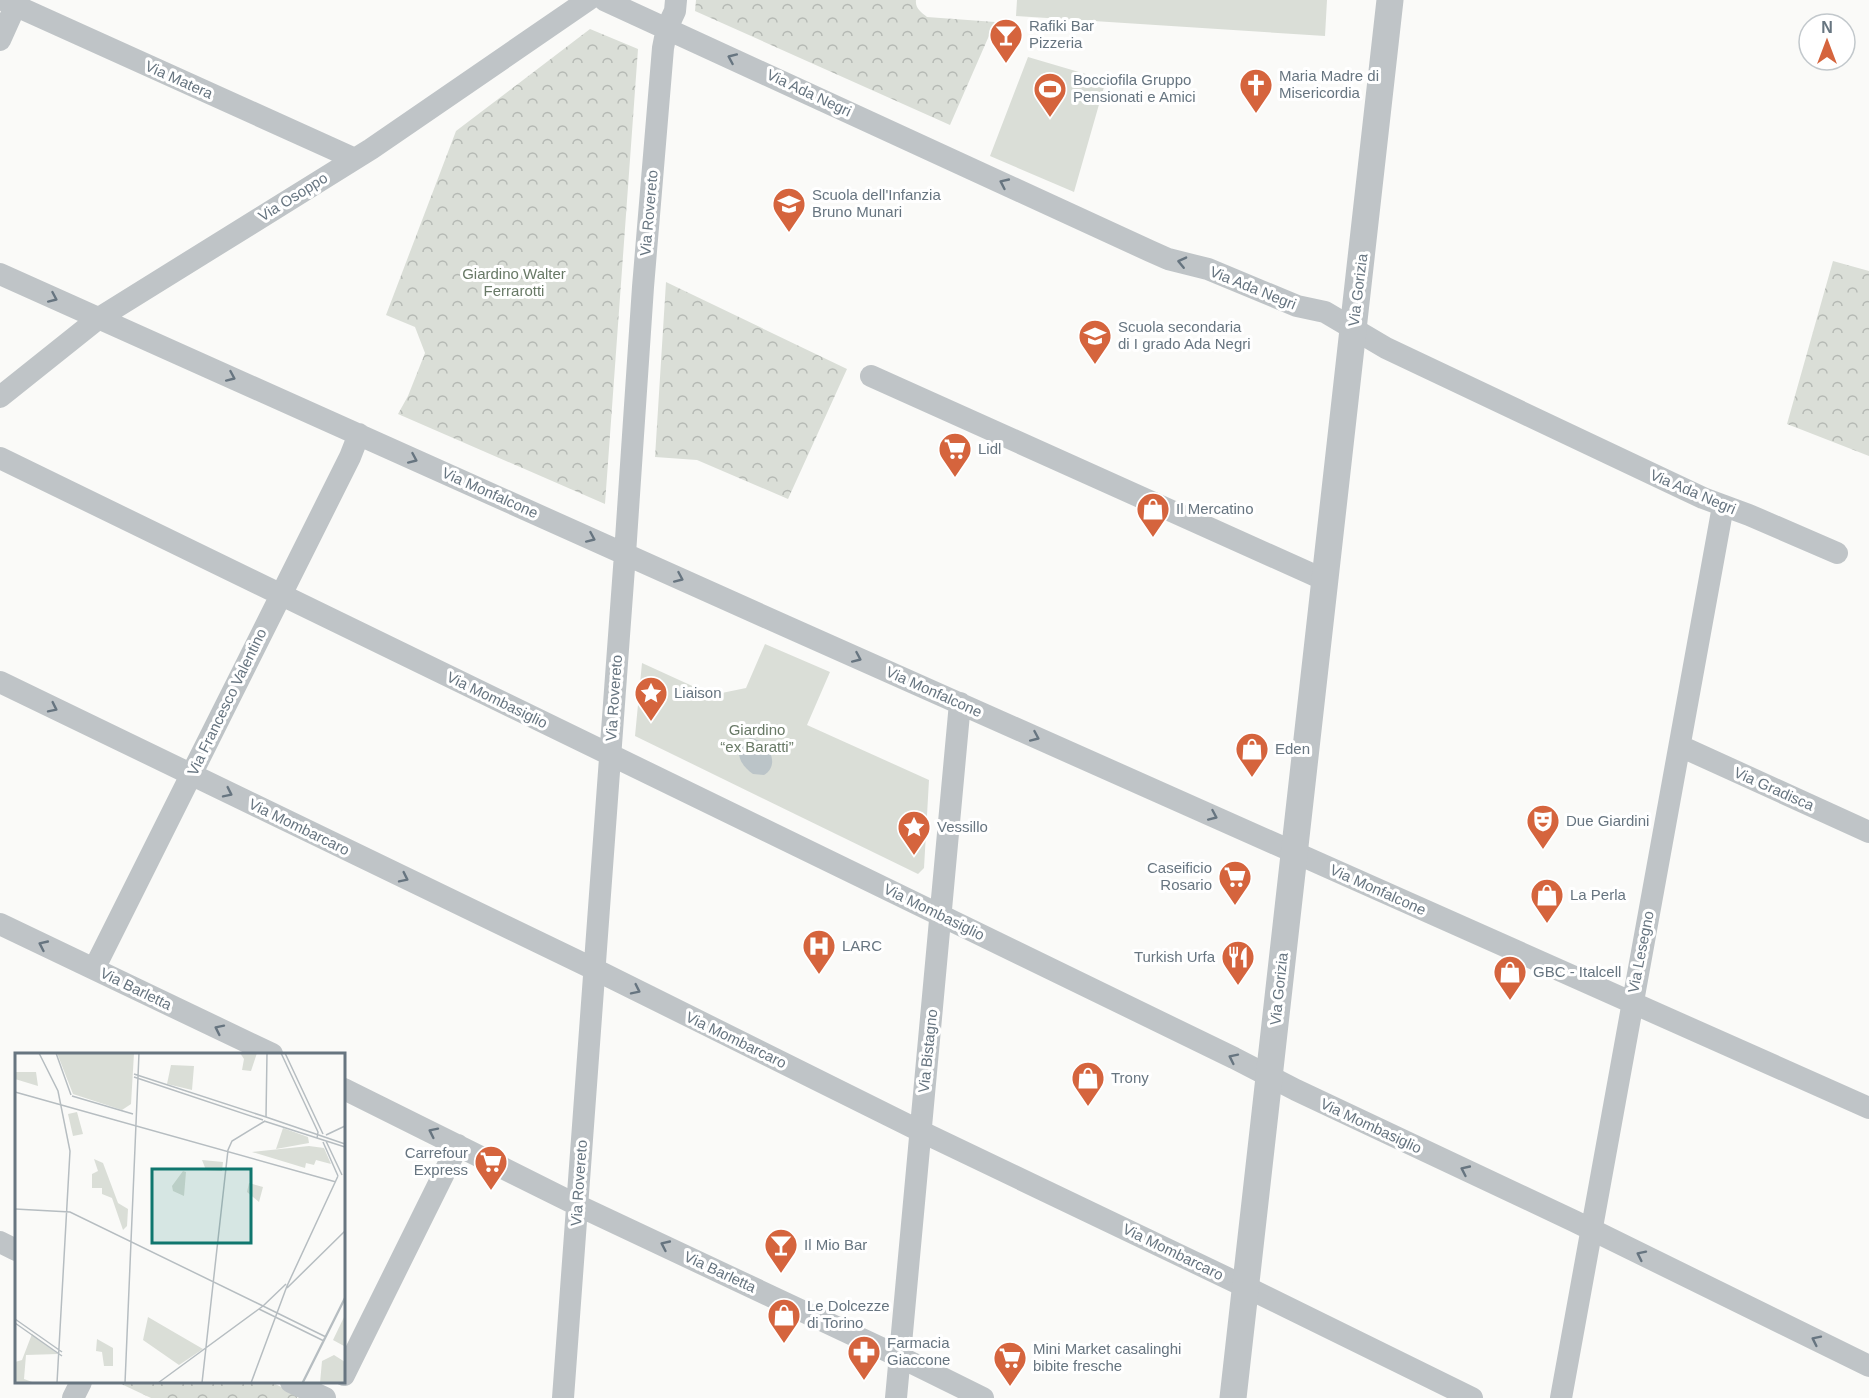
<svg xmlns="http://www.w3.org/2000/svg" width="1869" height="1398" font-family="Arial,sans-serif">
  <defs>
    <pattern id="park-crowns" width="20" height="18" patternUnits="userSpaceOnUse" patternTransform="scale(1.5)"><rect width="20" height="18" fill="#daded7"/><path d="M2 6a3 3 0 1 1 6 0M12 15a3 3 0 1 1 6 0" fill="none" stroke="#b5b9b4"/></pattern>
  </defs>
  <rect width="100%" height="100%" fill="#fafaf8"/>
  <!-- green -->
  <path fill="#daded7" d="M1017 0H1327L1325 36 1016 16Z
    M1028 57 1106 80 1074 192 990 156Z
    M765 644 830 672 807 725 929 780 924 868 918 874 635 736 642 663 712 695 746 688Z"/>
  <!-- park -->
  <path fill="url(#park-crowns)" d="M696 0H916C915 8 921 12 927 17L995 22 950 125 695 11Z
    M590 29 638 49 605 504 398 414 408 396 425 353 415 327 386 315 456 131Z
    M1833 261 1869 271V456L1787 424Z
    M666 282 847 369 788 499 697 460 655 457Z
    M117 1382H271L298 1395 297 1398H151Z"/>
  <!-- water -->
  <path fill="#bbc4c8" d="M750 738C767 740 782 764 764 775L753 774C743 767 735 756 741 744Z"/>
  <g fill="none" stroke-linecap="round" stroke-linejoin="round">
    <!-- minor -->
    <path stroke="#bfc4c7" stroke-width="22" d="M3 0 355 159
      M604 0 1150 251 1168 259 1208 269 1297 306 1325 312 1386 348 1703 498 1749 515 1837 553
      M0 40 18 0
      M0 274 790 628 1869 1108
      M871 376 1325 580
      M0 397 99 318 371 149 588 0
      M0 458 1234 1058 1296 1090 1574 1221 1869 1366
      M0 682 594 969 920 1131 1246 1287 1472 1398
      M1680 746 1869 832
      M0 924 272 1054
      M94 969 350 457 359 434
      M344 1089 577 1205 900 1357 983 1398
      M0 1242 16 1250
      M344 1375 458 1145
      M291 1382 325 1398
      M73 1398 81 1382
      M563 1398 625 554 643 287 663 48 667 28 675 11 676 0
      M896 1398 960 703
      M1561 1398 1723 506"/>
    <!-- tertiary -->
    <path stroke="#bfc4c7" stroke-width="27" d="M1233 1398 1390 0"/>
  </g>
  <!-- one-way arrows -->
  <defs><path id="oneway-chevron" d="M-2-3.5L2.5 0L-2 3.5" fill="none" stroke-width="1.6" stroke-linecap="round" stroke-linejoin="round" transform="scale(1.5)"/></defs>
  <g stroke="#677580">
    <use href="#oneway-chevron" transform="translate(732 58) rotate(-156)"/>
    <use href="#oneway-chevron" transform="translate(1004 183) rotate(-155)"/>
    <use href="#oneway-chevron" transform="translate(1182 262) rotate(-167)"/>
    <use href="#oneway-chevron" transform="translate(53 298) rotate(24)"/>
    <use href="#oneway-chevron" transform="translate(231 377) rotate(24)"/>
    <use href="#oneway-chevron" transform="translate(413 459) rotate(24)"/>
    <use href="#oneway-chevron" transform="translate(591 538) rotate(24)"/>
    <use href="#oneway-chevron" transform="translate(679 578) rotate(24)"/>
    <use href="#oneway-chevron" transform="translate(857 658) rotate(24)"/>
    <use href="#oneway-chevron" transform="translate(53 708) rotate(26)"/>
    <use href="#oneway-chevron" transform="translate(1035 737) rotate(24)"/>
    <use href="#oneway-chevron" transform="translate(228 793) rotate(26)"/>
    <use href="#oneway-chevron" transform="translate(1213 816) rotate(24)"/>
    <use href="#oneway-chevron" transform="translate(404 878) rotate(26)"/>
    <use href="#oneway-chevron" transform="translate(43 945) rotate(-155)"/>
    <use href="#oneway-chevron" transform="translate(636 990) rotate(26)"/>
    <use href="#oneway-chevron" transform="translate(219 1029) rotate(-154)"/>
    <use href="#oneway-chevron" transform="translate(1233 1058) rotate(-154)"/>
    <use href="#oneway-chevron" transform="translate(433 1132) rotate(-154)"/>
    <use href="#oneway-chevron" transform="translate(1465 1170) rotate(-155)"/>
    <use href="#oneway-chevron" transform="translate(665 1245) rotate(-155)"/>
    <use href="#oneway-chevron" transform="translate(1641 1255) rotate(-154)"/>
    <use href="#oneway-chevron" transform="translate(1816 1340) rotate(-154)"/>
  </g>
  <!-- icons -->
  <defs>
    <symbol id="bar-pin" viewBox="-11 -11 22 30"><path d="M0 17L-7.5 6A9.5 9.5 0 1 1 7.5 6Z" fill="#d5643d" stroke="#fff"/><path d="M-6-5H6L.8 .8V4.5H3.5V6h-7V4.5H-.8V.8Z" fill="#fff"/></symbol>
    <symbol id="church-pin" viewBox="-11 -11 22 30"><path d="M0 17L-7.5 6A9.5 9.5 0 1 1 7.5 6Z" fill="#d5643d" stroke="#fff"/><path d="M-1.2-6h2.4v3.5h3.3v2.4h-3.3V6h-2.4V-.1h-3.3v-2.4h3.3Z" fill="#fff"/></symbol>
    <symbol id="stadium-pin" viewBox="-11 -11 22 30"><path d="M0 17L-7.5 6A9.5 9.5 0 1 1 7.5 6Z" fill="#d5643d" stroke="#fff"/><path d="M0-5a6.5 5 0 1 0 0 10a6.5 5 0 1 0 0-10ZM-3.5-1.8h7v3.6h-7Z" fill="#fff"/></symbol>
    <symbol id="school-pin" viewBox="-11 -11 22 30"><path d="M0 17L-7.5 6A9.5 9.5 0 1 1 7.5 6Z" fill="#d5643d" stroke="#fff"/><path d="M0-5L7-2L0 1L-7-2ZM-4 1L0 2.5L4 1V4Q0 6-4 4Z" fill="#fff"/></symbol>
    <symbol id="supermarket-pin" viewBox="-11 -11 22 30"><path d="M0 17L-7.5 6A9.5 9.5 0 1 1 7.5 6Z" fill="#d5643d" stroke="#fff"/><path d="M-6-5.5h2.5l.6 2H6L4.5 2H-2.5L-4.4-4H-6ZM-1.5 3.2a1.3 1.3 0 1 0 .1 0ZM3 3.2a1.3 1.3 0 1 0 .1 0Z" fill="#fff"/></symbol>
    <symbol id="shop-pin" viewBox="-11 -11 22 30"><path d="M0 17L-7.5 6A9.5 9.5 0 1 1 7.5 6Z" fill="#d5643d" stroke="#fff"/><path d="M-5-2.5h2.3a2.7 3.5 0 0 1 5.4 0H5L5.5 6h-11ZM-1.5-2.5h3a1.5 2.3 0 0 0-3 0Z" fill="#fff"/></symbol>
    <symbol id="sight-pin" viewBox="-11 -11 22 30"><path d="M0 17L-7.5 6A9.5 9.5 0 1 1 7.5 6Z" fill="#d5643d" stroke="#fff"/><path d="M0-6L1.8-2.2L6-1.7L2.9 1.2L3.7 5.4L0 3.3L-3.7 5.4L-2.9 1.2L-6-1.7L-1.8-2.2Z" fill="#fff"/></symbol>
    <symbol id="theatre-pin" viewBox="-11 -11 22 30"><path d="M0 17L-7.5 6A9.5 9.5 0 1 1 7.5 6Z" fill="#d5643d" stroke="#fff"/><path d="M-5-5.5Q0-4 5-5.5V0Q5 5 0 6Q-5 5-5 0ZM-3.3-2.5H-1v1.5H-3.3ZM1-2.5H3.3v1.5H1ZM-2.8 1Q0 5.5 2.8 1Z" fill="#fff"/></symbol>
    <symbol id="hospital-pin" viewBox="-11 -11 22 30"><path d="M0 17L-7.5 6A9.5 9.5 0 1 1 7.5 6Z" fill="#d5643d" stroke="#fff"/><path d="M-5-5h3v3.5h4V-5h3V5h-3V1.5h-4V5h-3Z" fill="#fff"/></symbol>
    <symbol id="restaurant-pin" viewBox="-11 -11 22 30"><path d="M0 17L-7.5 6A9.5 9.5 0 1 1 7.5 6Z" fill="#d5643d" stroke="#fff"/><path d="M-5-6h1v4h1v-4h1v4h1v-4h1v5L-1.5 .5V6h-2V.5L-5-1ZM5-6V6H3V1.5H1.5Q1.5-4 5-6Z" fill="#fff"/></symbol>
    <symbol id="pharmacy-pin" viewBox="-11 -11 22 30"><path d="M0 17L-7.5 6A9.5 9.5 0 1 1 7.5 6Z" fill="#d5643d" stroke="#fff"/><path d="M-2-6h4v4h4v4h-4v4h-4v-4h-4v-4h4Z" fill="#fff"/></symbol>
  </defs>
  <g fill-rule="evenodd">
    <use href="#bar-pin" x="987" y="16" width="38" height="52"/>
    <use href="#church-pin" x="1237" y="66" width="38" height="52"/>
    <use href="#stadium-pin" x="1031" y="70" width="38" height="52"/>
    <use href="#school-pin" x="770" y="185" width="38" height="52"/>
    <use href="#school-pin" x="1076" y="317" width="38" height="52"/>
    <use href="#supermarket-pin" x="936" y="430" width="38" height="52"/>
    <use href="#shop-pin" x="1134" y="490" width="38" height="52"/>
    <use href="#sight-pin" x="632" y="674" width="38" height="52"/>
    <use href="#shop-pin" x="1233" y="730" width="38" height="52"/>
    <use href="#theatre-pin" x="1524" y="802" width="38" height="52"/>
    <use href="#sight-pin" x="895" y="808" width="38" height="52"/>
    <use href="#supermarket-pin" x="1216" y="858" width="38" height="52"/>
    <use href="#shop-pin" x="1528" y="876" width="38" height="52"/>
    <use href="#hospital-pin" x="800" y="927" width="38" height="52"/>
    <use href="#restaurant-pin" x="1219" y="938" width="38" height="52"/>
    <use href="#shop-pin" x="1491" y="953" width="38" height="52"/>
    <use href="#shop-pin" x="1069" y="1059" width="38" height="52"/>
    <use href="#supermarket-pin" x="472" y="1143" width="38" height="52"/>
    <use href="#bar-pin" x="762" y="1226" width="38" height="52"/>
    <use href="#shop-pin" x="765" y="1296" width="38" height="52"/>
    <use href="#pharmacy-pin" x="845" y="1333" width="38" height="52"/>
    <use href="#supermarket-pin" x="991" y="1339" width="38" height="52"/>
  </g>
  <g text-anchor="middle" stroke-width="6" stroke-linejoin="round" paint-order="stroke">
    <!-- poi labels -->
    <g font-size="15" fill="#677580" stroke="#fff" text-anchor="start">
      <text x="1029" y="31">Rafiki Bar<tspan x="1029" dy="17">Pizzeria</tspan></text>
      <text x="1279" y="81">Maria Madre di<tspan x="1279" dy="17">Misericordia</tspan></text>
      <text x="1073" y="85">Bocciofila Gruppo<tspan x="1073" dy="17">Pensionati e Amici</tspan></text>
      <text x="812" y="200">Scuola dell'Infanzia<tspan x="812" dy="17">Bruno Munari</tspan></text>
      <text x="1118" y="332">Scuola secondaria<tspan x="1118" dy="17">di I grado Ada Negri</tspan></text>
      <text x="978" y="454">Lidl</text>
      <text x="1176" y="514">Il Mercatino</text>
      <text x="674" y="698">Liaison</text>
      <text x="1275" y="754">Eden</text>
      <text x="1566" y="826">Due Giardini</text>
      <text x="937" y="832">Vessillo</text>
      <text x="1212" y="873" text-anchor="end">Caseificio<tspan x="1212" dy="17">Rosario</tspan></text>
      <text x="1570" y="900">La Perla</text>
      <text x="842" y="951">LARC</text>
      <text x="1215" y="962" text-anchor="end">Turkish Urfa</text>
      <text x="1533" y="977">GBC - Italcell</text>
      <text x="1111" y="1083">Trony</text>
      <text x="468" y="1158" text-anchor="end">Carrefour<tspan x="468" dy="17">Express</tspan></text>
      <text x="804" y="1250">Il Mio Bar</text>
      <text x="807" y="1311">Le Dolcezze<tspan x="807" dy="17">di Torino</tspan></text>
      <text x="887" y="1348">Farmacia<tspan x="887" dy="17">Giaccone</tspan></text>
      <text x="1033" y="1354">Mini Market casalinghi<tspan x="1033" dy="17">bibite fresche</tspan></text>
    </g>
    <!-- street labels -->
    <g font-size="15" fill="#677580" stroke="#fff">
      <text transform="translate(179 80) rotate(24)" y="5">Via Matera</text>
      <text transform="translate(809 93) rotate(25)" y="5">Via Ada Negri</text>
      <text transform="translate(293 197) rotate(-32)" y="5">Via Osoppo</text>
      <text transform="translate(649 213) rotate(-85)" y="5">Via Rovereto</text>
      <text transform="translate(1253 288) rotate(22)" y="5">Via Ada Negri</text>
      <text transform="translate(1358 290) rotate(-83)" y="5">Via Gorizia</text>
      <text transform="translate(1693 492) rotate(23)" y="5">Via Ada Negri</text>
      <text transform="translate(490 493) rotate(24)" y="5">Via Monfalcone</text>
      <text transform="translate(934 692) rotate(24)" y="5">Via Monfalcone</text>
      <text transform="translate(614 698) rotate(-86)" y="5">Via Rovereto</text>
      <text transform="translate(497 700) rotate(26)" y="5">Via Mombasiglio</text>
      <text transform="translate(227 702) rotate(-64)" y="5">Via Francesco Valentino</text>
      <text transform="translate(1774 789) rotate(24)" y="5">Via Gradisca</text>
      <text transform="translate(299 827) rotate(26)" y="5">Via Mombarcaro</text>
      <text transform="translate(1378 890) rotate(24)" y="5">Via Monfalcone</text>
      <text transform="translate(934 912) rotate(26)" y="5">Via Mombasiglio</text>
      <text transform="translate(1641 952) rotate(-79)" y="5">Via Lesegno</text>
      <text transform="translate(136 989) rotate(26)" y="5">Via Barletta</text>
      <text transform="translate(1279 989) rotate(-84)" y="5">Via Gorizia</text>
      <text transform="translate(736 1040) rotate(26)" y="5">Via Mombarcaro</text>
      <text transform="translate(928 1051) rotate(-84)" y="5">Via Bistagno</text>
      <text transform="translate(1371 1126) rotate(25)" y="5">Via Mombasiglio</text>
      <text transform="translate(579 1183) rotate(-86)" y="5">Via Rovereto</text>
      <text transform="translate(1173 1252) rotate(26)" y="5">Via Mombarcaro</text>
      <text transform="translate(720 1272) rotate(25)" y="5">Via Barletta</text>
    </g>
    <!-- park labels -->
    <g font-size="15" fill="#687966" stroke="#fff">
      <text x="514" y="279">Giardino Walter<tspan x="514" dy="17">Ferrarotti</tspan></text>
      <text x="757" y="735">Giardino<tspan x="757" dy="17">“ex Baratti”</tspan></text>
    </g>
  </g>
  <!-- overview -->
  <g transform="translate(15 1053)">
    <rect width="330" height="330" fill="#fafaf8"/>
    <path d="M225 0H242L236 18 227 17 229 6ZM62 59 68 81 58 83 53 61ZM268 75 293 84 294 90 261 96ZM187 107 208 109 207 118 191 117ZM319 302 330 309V330H305L307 308Z" fill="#daded7"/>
    <path d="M42 0H119L116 51 107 57 58 41ZM156 12 179 13 177 37 152 31ZM0 19H21L23 33 0 26ZM294 93 309 95 316 111 301 107 299 112 291 110 290 115 237 99ZM79 106 88 110 103 150 113 156 112 173 108 177 97 145 87 141V135H77V121L83 118ZM168 118 171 119 169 143 158 138 157 133ZM234 130 248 134 244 149 232 139ZM330 262V291L329 293 318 287ZM133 264 157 278 188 296 164 312 128 287ZM17 281 43 301 11 302 9 326 20 330 0 329V309L7 307ZM82 286 98 295V313H89L87 299 81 298Z" fill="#daded7"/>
    <path fill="none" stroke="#b6bdc1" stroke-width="1.5" d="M24 0 43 38 55 98 42 330M41 0 56 42M266 0 303 79 302 85M270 0 308 81M119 21 251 64M119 24 248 67M0 39 321 129M57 43 118 61M251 64 330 91M251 64 252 0M249 68 330 94M311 82 330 73M311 88 327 122M308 89 323 123M0 156 55 159 248 253 143 330M271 231 248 253 311 284M272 235 330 178M244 256 309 288M0 266 47 299M0 270 47 303M110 330 124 0M187 330 213 97 217 88 250 68M236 330 272 233 323 123M287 330 330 244M288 330 330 246"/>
    <path fill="#0f766e" fill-opacity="0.15" stroke="#0f766e" stroke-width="3" d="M137 116H236V190H137Z"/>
    <rect width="330" height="330" fill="none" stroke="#677580" stroke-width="3"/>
  </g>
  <!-- north arrow -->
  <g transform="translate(1827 42)"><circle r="28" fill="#ffffff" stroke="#c2c8cc" stroke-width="1.5"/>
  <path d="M0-4.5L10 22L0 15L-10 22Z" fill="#d5643d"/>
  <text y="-9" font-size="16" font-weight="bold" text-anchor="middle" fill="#677580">N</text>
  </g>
</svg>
